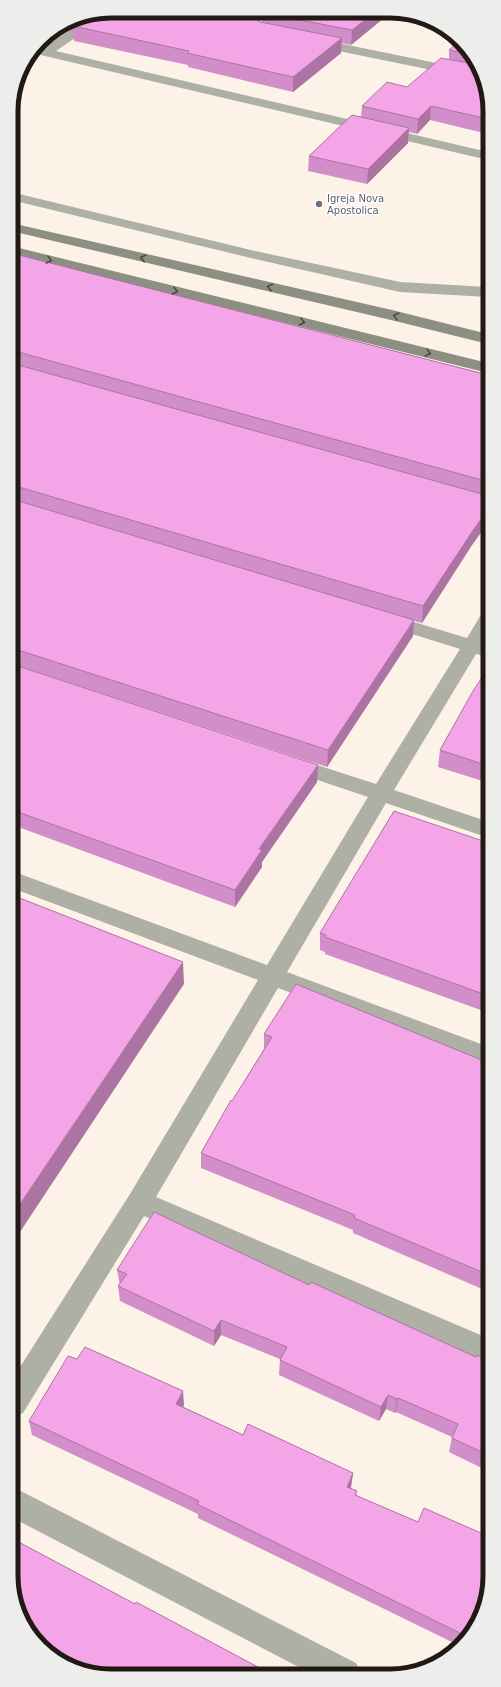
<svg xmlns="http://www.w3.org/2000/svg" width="501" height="1687" font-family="'DejaVu Sans',sans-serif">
  <rect width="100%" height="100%" fill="#fdf2e7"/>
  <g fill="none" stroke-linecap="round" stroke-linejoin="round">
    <!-- street -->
    <path fill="#aeb0a6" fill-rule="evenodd" d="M254 12H268L262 17 260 23 268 29 279 31 281 34 279 37C268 39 255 34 248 24Z
      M98 14 103 17 101 20 56 51 488 152V160L32 53 36 47 43 48 92 15Z
      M313 38 461 68 466 69 467 72 466 75 461 76 309 45 307 42 309 39Z
      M11 192 255 251 400 282 488 287V297L400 292 255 259 11 200Z
      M489 611V633L483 643 489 644V657L476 654 394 790 489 822V838L386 803 287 972 489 1047V1067L278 988 156 1197 490 1339V1366L144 1216 23 1413 13 1417V1378L130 1194 258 980 12 888V871L267 965 368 797 282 768 278 763 282 758 289 756 376 784 460 649 377 623 374 619 377 615 384 613 467 638 482 613Z
      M13 1487 356 1663 361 1674H312L13 1518Z"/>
    <!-- secondary -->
    <path fill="#8c8f81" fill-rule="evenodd" d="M11 223 392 310 488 334V344L391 320 11 231Z
      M11 246 488 363V373L11 255Z"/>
  </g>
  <!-- wall -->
  <path fill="#d28ec8" d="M252 12 251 15 260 22 262 23V12L390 13 351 45 341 43V53L293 92 188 67V65L74 41 73 26Z
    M393 13H410L420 18Z
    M89 15 57 37 48 35 73 19Z
    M461 40 488 92V134L430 120 417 134 409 132 408 143 367 184 308 171 309 156 361 117 362 106 407 87 449 59V50Z
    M11 253 488 375 489 521 472 545 422 623 414 621 413 636 327 767 12 664Z
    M12 664 317 782 262 862V867L235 907 21 828 20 826 12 823Z
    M489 667V783L438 767 440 750Z
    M489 843V1013L325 954V952L320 950V933Z
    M264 1034 489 1063V1292L353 1233V1230L201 1168V1153L264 1049Z
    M117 1270 309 1285 476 1357 490 1361V1472L449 1452 452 1437 396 1412 395 1413 386 1409 379 1421 279 1375 280 1359 221 1335 214 1346 120 1301 118 1286 120 1285Z
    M184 1405 183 1407 243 1435 353 1473 351 1488 357 1495 482 1614 465 1642 460 1646 198 1518V1514L32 1435 29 1421Z"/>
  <!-- shaded-wall -->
  <path fill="#ab74a2" d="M374 13H390L351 45 352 30Z
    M89 15 57 37 56 30 73 19Z
    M342 38 341 53 293 92V77Z
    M431 106 430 120 417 134 418 119Z
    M409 128 408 143 367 184 368 169Z
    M489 508V521L472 545 422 623 423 606 474 529Z
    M414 620 413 636 327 767 328 750Z
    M318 765 317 782 262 862V867L235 907V890L259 849Z
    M183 962 184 984 12 1244V1216Z
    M221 1320V1335L214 1346V1331Z
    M183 1391 184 1405 177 1418 176 1404Z
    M388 1395 386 1409 379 1421 381 1407Z
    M398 1398 396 1412 395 1413 397 1399Z
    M353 1473 351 1486 346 1500 347 1487Z"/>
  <!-- building -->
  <path fill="#f4a5e8" stroke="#ab74a2" d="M111 11 248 12 260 22 342 38 293 77 187 53 189 51 73 26 89 15Z
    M267 12 374 13 352 30 269 14Z
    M460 40H461L468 54 449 50Z
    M441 58 474 64 488 92V119L431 106 418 119 362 106 387 82 407 87Z
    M352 115 409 128 368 169 309 156Z
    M11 253 488 375 489 482 11 350Z
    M11 363 489 496V508L474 529 423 606 12 485Z
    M12 499 414 620 328 750 12 648Z
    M12 664 318 765 259 849 262 850 235 890 18 812 19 810 12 807Z
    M489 667V766L440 750 473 691Z
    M394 811 489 843V996L325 937 326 935 320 933Z
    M12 895 183 962 12 1216Z
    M296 984 489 1063V1275L354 1218 355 1215 201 1153 231 1100 232 1101 272 1037 264 1034Z
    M154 1212 309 1285 311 1282 476 1357 477 1355 490 1361V1456L452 1438 458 1424 398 1398 397 1399 388 1395 381 1407 280 1360 287 1347 221 1320 214 1331 118 1286 127 1274 117 1270Z
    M85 1347 183 1391 176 1404 243 1435 248 1424 353 1473 347 1487 357 1491 355 1495 418 1522 424 1508 490 1537V1582L482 1614 468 1637 197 1504 199 1501 29 1421 68 1356 77 1359Z
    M13 1539 135 1604 136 1602 271 1674H92L40 1647 13 1595Z"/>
  <!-- one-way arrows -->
  <defs><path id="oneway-chevron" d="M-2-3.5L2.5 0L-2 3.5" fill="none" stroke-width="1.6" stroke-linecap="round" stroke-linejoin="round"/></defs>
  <g stroke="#4c4940">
    <use href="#oneway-chevron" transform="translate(143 258) rotate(-167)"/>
    <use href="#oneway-chevron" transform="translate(49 260) rotate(14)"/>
    <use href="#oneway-chevron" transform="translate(270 287) rotate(-167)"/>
    <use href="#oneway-chevron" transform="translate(175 291) rotate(14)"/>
    <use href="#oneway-chevron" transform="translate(396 316) rotate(-166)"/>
    <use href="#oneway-chevron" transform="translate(302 322) rotate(14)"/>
    <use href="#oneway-chevron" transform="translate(428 353) rotate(14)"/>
  </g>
  <!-- markers -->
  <circle fill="#6b7280" stroke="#fff" stroke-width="1.5" cx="319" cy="204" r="4"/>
  <g text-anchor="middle" stroke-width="3" stroke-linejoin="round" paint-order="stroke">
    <!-- far-worship labels -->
    <g font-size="10" fill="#5b616d" stroke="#fff" text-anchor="start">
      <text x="327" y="202">Igreja Nova<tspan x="327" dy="12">Apostolica</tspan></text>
    </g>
  </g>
  <!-- crop -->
  <path d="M0 0H501V1687H0ZM111 18H390A93 93 0 0 1 483 111V1576A93 93 0 0 1 390 1669H111A93 93 0 0 1 18 1576V111A93 93 0 0 1 111 18Z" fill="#ededec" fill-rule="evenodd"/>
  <path fill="none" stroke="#211a14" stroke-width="5" d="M111 18H390A93 93 0 0 1 483 111V1576A93 93 0 0 1 390 1669H111A93 93 0 0 1 18 1576V111A93 93 0 0 1 111 18Z"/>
</svg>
